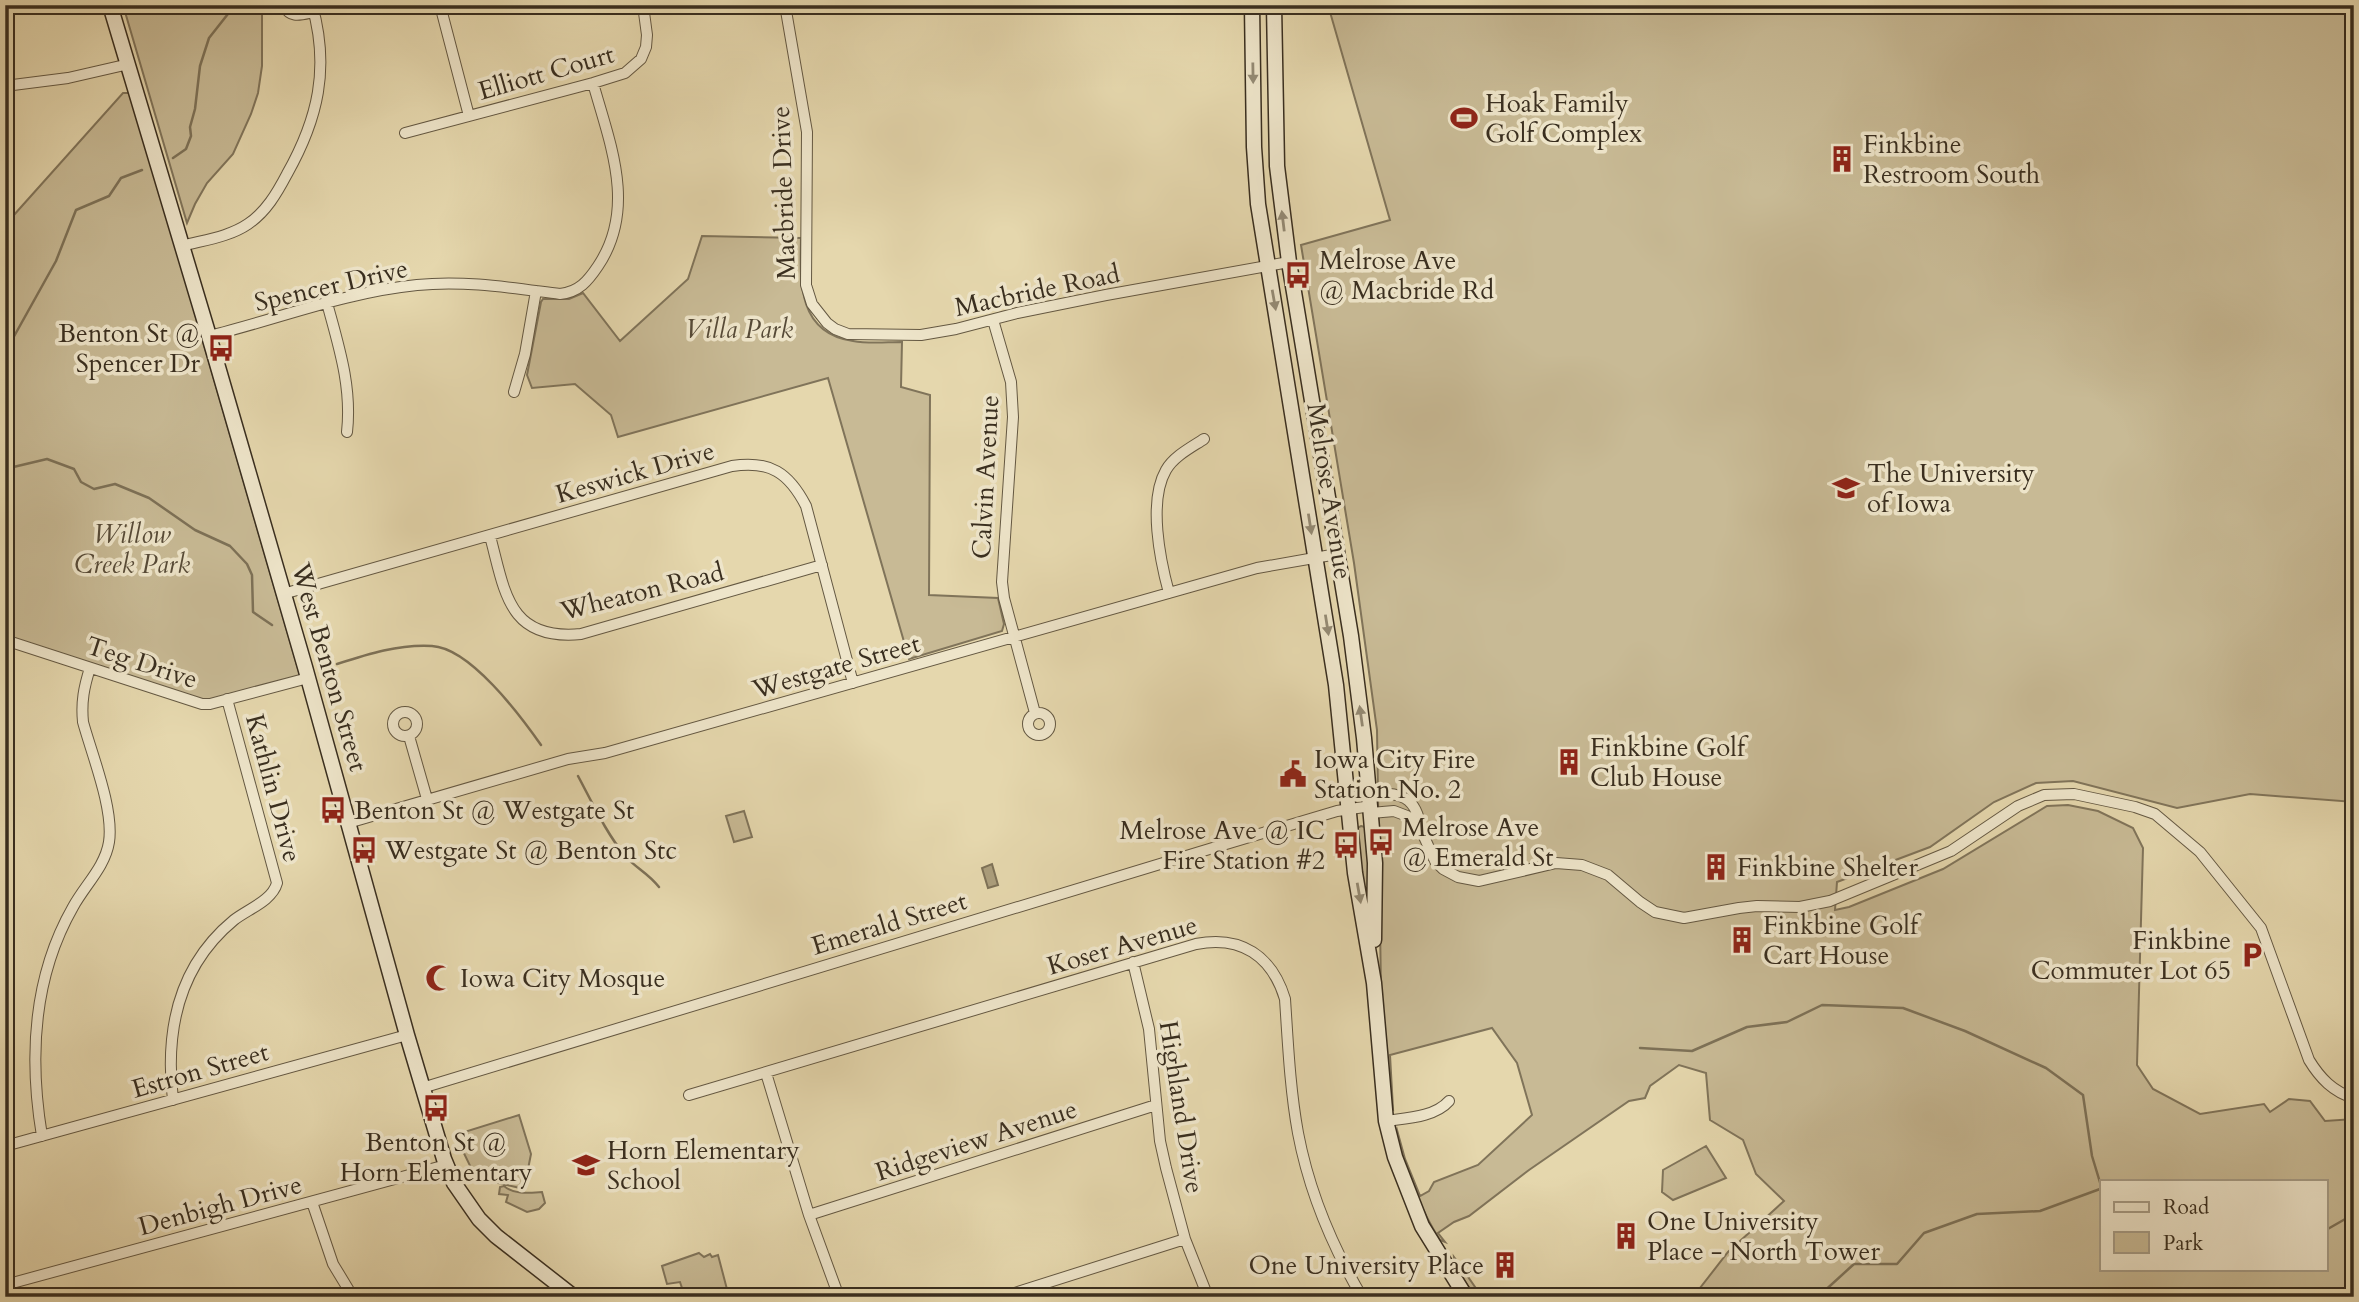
<svg xmlns="http://www.w3.org/2000/svg" width="2359" height="1302" font-family="Cardo,serif">
  <rect width="100%" height="100%" fill="#e5d7ad"/>
  <filter id="stains"><feTurbulence type="fractalNoise" baseFrequency=".00286" numOctaves="4"/><feColorMatrix values="0 0 0 0 .2 0 0 0 0 .09 0 0 0 0 .02 0 0 0 .5 -.17"/></filter>
  <radialGradient id="worn" r=".72"><stop offset=".6" stop-color="#630" stop-opacity="0"/><stop offset="1" stop-color="#630" stop-opacity=".3"/></radialGradient>
  <!-- green -->
  <path fill="#c8ba95" stroke="#80745a" stroke-width="2" fill-rule="evenodd" d="M123 5H268L269 10 262 13V66L258 93 251 114 233 154 207 183 195 204 187 223Z
    M1328 5H2354V802L2250 794 2177 808 2073 781 2036 783 1994 802 1930 847 1837 882 1835 910 1849 907 1943 869 2047 806 2068 805 2098 811 2133 828 2143 848 2137 1065 2153 1089 2200 1114 2264 1104 2270 1112 2289 1099 2310 1101 2325 1121 2354 1119V1297H1693L1728 1252 1784 1201 1756 1174 1743 1140 1710 1120 1706 1073 1679 1065 1650 1086 1645 1098 1629 1101 1529 1170 1469 1216 1454 1222 1438 1233 1445 1242 1440 1240C1419 1208 1406 1170 1396 1134L1397 1130 1405 1159 1420 1196 1429 1191 1434 1182 1478 1165 1532 1115 1517 1063 1492 1028 1390 1055 1393 1109 1392 1108 1381 989 1377 730 1354 563 1301 245 1390 220ZM2102 1181H2326V1269H2102Z
    M123 93H129L133 100 301 679 210 704 5 640V225Z
    M702 236 801 238C800 281 797 333 853 341 869 344 886 342 902 342L901 387 930 395 929 595 998 598 1004 624 1002 631 909 659 828 378 618 437 611 415 575 384 532 388 527 375 541 302 543 299H569L583 293 620 341 688 279Z
    M744 811 752 837 734 842 726 816Z
    M1361 826 1365 827 1370 872 1367 920 1357 828Z
    M519 1115 531 1154 524 1189 476 1178 457 1139 458 1134Z
    M1706 1146 1726 1178 1673 1200 1662 1192 1663 1170Z
    M504 1186C514 1195 529 1193 542 1192L545 1203 539 1209 527 1212 506 1202 508 1195 499 1194 500 1187Z
    M699 1253 704 1257 710 1254 712 1257 718 1255 728 1293 717 1297H685L680 1282 667 1284 662 1266Z
    M1454 1257 1457 1261 1482 1297H1475L1455 1266Z"/>
  <!-- water -->
  <path fill="#ab9e7d" stroke="#7d7157" stroke-width="2" d="M992 864 998 885 988 888 982 868Z"/>
  <g fill="none" stroke-linecap="round" stroke-linejoin="round">
    <!-- stream -->
    <path stroke="#7d7157" stroke-width="2.5" d="M173 158 186 149 191 136 190 127 195 109 200 66 209 38 235 5
      M5 345 12 340 56 261 76 210 109 196 121 178 142 170
      M5 469 47 459 74 469 81 482 94 489 115 484 149 498 195 530 230 546 247 564 252 575 253 612 272 625
      M337 664C368 654 399 644 432 646 470 648 520 715 541 745
      M578 776C593 804 606 833 626 857 636 868 648 873 659 887
      M1640 1048 1692 1051 1747 1027 1787 1022 1822 1005 1903 1008 1965 1031 2046 1068 2083 1095 2092 1156 2102 1189
      M2326 1230 2354 1214
      M1820 1295 1854 1264H1897L1924 1233 1977 1214 2040 1211 2100 1189"/>
    <defs>
      <path id="street" d="M283 5C291 19 300 15 314 12
        M440 5 469 116
        M785 5 807 132 806 285 812 304 827 323 835 329 848 334 921 335 956 329 1017 313 1106 295 1289 262
        M5 86 68 78 129 64
        M405 133 593 83 625 73 641 59 646 47 647 35 643 5
        M182 246C204 240 229 237 248 224 266 212 277 193 287 174 318 119 330 68 312 5
        M327 303C339 347 352 387 347 432
        M993 320 1011 382 1013 417 1002 582 1004 598 1035 713
        M209 336C278 319 346 292 417 285 465 280 512 288 560 294 579 292 588 281 598 266 637 208 610 144 593 83
        M514 392 525 354 536 291
        M490 536C505 592 508 641 581 634L822 565
        M1169 593C1160 560 1148 501 1166 470 1174 456 1192 447 1204 439
        M283 594 732 466C770 460 789 473 806 506L853 683
        M5 640 202 704H210L308 678
        M393 724a12 12 0 1 1 24 0a12 12 0 1 1-24 0Z
        M1028 724a11 11 0 1 1 22 0a11 11 0 1 1-22 0Z
        M409 736 427 799
        M1370 793C1400 792 1417 796 1421 830
        M1371 813 1394 811 1407 816 1415 821 1421 830 1435 861 1443 869 1458 877 1479 881 1556 863 1582 865 1608 875 1640 902 1655 912 1684 918 1739 908 1757 906 1800 907 1830 901 1951 851 2018 806 2044 795 2074 794 2135 807 2155 814 2200 852 2261 928 2309 1060C2320 1078 2333 1092 2354 1098
        M348 823 568 759 605 753 1257 568 1337 554
        M1133 962 1149 1029 1160 1141 1166 1168 1185 1239 1208 1297
        M766 1073 809 1215 839 1297
        M422 1088 1216 847 1337 811 1371 806
        M689 1095 1196 944C1241 935 1272 956 1285 999 1288 1044 1290 1089 1298 1133 1309 1191 1332 1246 1362 1297
        M173 1100C165 1032 178 966 234 920 248 909 272 901 277 883L227 699
        M1386 1121C1407 1118 1435 1117 1449 1101
        M42 1136C29 1058 33 977 73 907 85 885 105 867 109 842 114 809 92 755 83 722 81 702 84 687 90 668
        M5 1146 407 1035
        M312 1202 333 1264 353 1297
        M809 1215 1156 1105
        M5 1285 446 1165
        M1002 1297 1185 1239"/>
      <path id="secondary" d="M110 5 209 336 305 667 407 1035 444 1159 454 1183 479 1219 496 1236 574 1297
        M1252 5 1254 147 1258 204 1336 685 1355 873 1374 983 1386 1121 1395 1157 1422 1226 1466 1297
        M1274 5 1277 166 1289 262 1351 636 1364 738 1375 863 1374 940"/>
    </defs>
    <!-- street casing -->
    <use href="#street" stroke="#645842" stroke-width="12"/>
    <!-- secondary casing -->
    <use href="#secondary" stroke="#392e1f" stroke-width="17"/>
    <!-- street -->
    <use href="#street" stroke="#eee5ca" stroke-width="10"/>
    <!-- secondary -->
    <use href="#secondary" stroke="#eee5ca" stroke-width="14"/>
  </g>
  <!-- one-way arrows -->
  <defs><path id="oneway-solid" d="M-6-.8H1V-3.2L6.5 0L1 3.2V.8H-6Z" transform="scale(1.75)"/></defs>
  <g fill="#948a74">
    <use href="#oneway-solid" transform="translate(1253 73) rotate(89)"/>
    <use href="#oneway-solid" transform="translate(1283 221) rotate(-97)"/>
    <use href="#oneway-solid" transform="translate(1274 300) rotate(80)"/>
    <use href="#oneway-solid" transform="translate(1310 524) rotate(81)"/>
    <use href="#oneway-solid" transform="translate(1327 625) rotate(81)"/>
    <use href="#oneway-solid" transform="translate(1361 716) rotate(-98)"/>
    <use href="#oneway-solid" transform="translate(1359 893) rotate(80)"/>
  </g>
  <!-- icons -->
  <defs>
    <symbol id="stadium-bare" viewBox="-9 -9 18 18"><path d="M0-5a6.5 5 0 1 0 0 10a6.5 5 0 1 0 0-10ZM-3.5-1.8h7v3.6h-7Z" fill="#8f2418" stroke="#eee5ca" stroke-width="2.5" paint-order="stroke"/></symbol>
    <symbol id="building-bare" viewBox="-9 -9 18 18"><path d="M-4-6H4V6H1V3H-1V6H-4ZM-2.5-4.3h1.7v1.8h-1.7ZM.8-4.3h1.7v1.8H.8ZM-2.5-1h1.7V.8h-1.7ZM.8-1h1.7V.8H.8Z" fill="#8f2418" stroke="#eee5ca" stroke-width="2.5" paint-order="stroke"/></symbol>
    <symbol id="bus-bare" viewBox="-9 -9 18 18"><path d="M-5-6H5V4H4V6H2V4H-2V6H-4V4H-5ZM-3.5-4V0h7V-4ZM-3.5 1.2v1.5H-2V1.2ZM2 1.2v1.5H3.5V1.2Z" fill="#8f2418" stroke="#eee5ca" stroke-width="2.5" paint-order="stroke"/></symbol>
    <symbol id="university-bare" viewBox="-9 -9 18 18"><path d="M0-5L7-2L0 1L-7-2ZM-4 1L0 2.5L4 1V4Q0 6-4 4Z" fill="#8f2418" stroke="#eee5ca" stroke-width="2.5" paint-order="stroke"/></symbol>
    <symbol id="civic-bare" viewBox="-9 -9 18 18"><path d="M-.6-6.5H3V-4.5H.6V-3L4-1V1h2V6H-6V1h2V-1L-.6-3ZM-1.2 2.5V6h2.4V2.5Z" fill="#8f2418" stroke="#eee5ca" stroke-width="2.5" paint-order="stroke"/></symbol>
    <symbol id="parking-bare" viewBox="-9 -9 18 18"><path d="M-3.5-5.5H1a3.5 3.5 0 0 1 0 7H-1V5.5H-3.5ZM-1-3.4V-.6H.8a1.4 1.4 0 0 0 0-2.8Z" fill="#8f2418" stroke="#eee5ca" stroke-width="2.5" paint-order="stroke"/></symbol>
    <symbol id="mosque-bare" viewBox="-9 -9 18 18"><path d="M3.5-4.9A6 6 0 1 0 3.5 4.9A5 5 0 1 1 3.5-4.9Z" fill="#8f2418" stroke="#eee5ca" stroke-width="2.5" paint-order="stroke"/></symbol>
    <symbol id="school-bare" viewBox="-9 -9 18 18"><path d="M0-5L7-2L0 1L-7-2ZM-4 1L0 2.5L4 1V4Q0 6-4 4Z" fill="#8f2418" stroke="#eee5ca" stroke-width="2.5" paint-order="stroke"/></symbol>
  </defs>
  <g fill-rule="evenodd">
    <use href="#stadium-bare" x="1445" y="99" width="38" height="38"/>
    <use href="#building-bare" x="1823" y="140" width="38" height="38"/>
    <use href="#bus-bare" x="1279" y="256" width="38" height="38"/>
    <use href="#bus-bare" x="202" y="329" width="38" height="38"/>
    <use href="#university-bare" x="1827" y="469" width="38" height="38"/>
    <use href="#building-bare" x="1550" y="743" width="38" height="38"/>
    <use href="#civic-bare" x="1274" y="755" width="38" height="38"/>
    <use href="#bus-bare" x="314" y="791" width="38" height="38"/>
    <use href="#bus-bare" x="1362" y="823" width="38" height="38"/>
    <use href="#bus-bare" x="1327" y="826" width="38" height="38"/>
    <use href="#bus-bare" x="345" y="831" width="38" height="38"/>
    <use href="#building-bare" x="1697" y="848" width="38" height="38"/>
    <use href="#building-bare" x="1723" y="921" width="38" height="38"/>
    <use href="#parking-bare" x="2233" y="936" width="38" height="38"/>
    <use href="#mosque-bare" x="420" y="959" width="38" height="38"/>
    <use href="#bus-bare" x="417" y="1089" width="38" height="38"/>
    <use href="#school-bare" x="567" y="1146" width="38" height="38"/>
    <use href="#building-bare" x="1607" y="1217" width="38" height="38"/>
    <use href="#building-bare" x="1486" y="1246" width="38" height="38"/>
  </g>
  <g text-anchor="middle" stroke-width="7" stroke-linejoin="round" paint-order="stroke">
    <!-- street labels -->
    <g font-size="26" fill="#392e1f" stroke="#eee5ca">
      <text transform="translate(546 72) rotate(-16)" y="9">Elliott Court</text>
      <text transform="translate(783 193) rotate(-92)" y="9">Macbride Drive</text>
      <text transform="translate(331 285) rotate(-13)" y="9">Spencer Drive</text>
      <text transform="translate(1037 290) rotate(-12)" y="9">Macbride Road</text>
      <text transform="translate(635 472) rotate(-16)" y="9">Keswick Drive</text>
      <text transform="translate(985 477) rotate(-87)" y="9">Calvin Avenue</text>
      <text transform="translate(1330 491) rotate(81)" y="9">Melrose Avenue</text>
      <text transform="translate(642 591) rotate(-14)" y="9">Wheaton Road</text>
      <text transform="translate(142 662) rotate(18)" y="9">Teg Drive</text>
      <text transform="translate(836 666) rotate(-16)" y="9">Westgate Street</text>
      <text transform="translate(330 667) rotate(74)" y="9">West Benton Street</text>
      <text transform="translate(274 788) rotate(75)" y="9">Kathlin Drive</text>
      <text transform="translate(889 923) rotate(-17)" y="9">Emerald Street</text>
      <text transform="translate(1122 945) rotate(-16)" y="9">Koser Avenue</text>
      <text transform="translate(200 1070) rotate(-16)" y="9">Estron Street</text>
      <text transform="translate(1182 1107) rotate(81)" y="9">Highland Drive</text>
      <text transform="translate(976 1140) rotate(-18)" y="9">Ridgeview Avenue</text>
      <text transform="translate(220 1205) rotate(-15)" y="9">Denbigh Drive</text>
    </g>
    <!-- poi labels -->
    <g font-size="26" fill="#392e1f" stroke="#eee5ca" text-anchor="start">
      <text x="1485" y="112">Hoak Family<tspan x="1485" dy="30">Golf Complex</tspan></text>
      <text x="1863" y="153">Finkbine<tspan x="1863" dy="30">Restroom South</tspan></text>
      <text x="1319" y="269">Melrose Ave<tspan x="1319" dy="30">@ Macbride Rd</tspan></text>
      <text x="200" y="342" text-anchor="end">Benton St @<tspan x="200" dy="30">Spencer Dr</tspan></text>
      <text x="1867" y="482">The University<tspan x="1867" dy="30">of Iowa</tspan></text>
      <text x="1590" y="756">Finkbine Golf<tspan x="1590" dy="30">Club House</tspan></text>
      <text x="1314" y="768">Iowa City Fire<tspan x="1314" dy="30">Station No. 2</tspan></text>
      <text x="354" y="819">Benton St @ Westgate St</text>
      <text x="1402" y="836">Melrose Ave<tspan x="1402" dy="30">@ Emerald St</tspan></text>
      <text x="1325" y="839" text-anchor="end">Melrose Ave @ IC<tspan x="1325" dy="30">Fire Station #2</tspan></text>
      <text x="385" y="859">Westgate St @ Benton Stc</text>
      <text x="1737" y="876">Finkbine Shelter</text>
      <text x="1763" y="934">Finkbine Golf<tspan x="1763" dy="30">Cart House</tspan></text>
      <text x="2231" y="949" text-anchor="end">Finkbine<tspan x="2231" dy="30">Commuter Lot 65</tspan></text>
      <text x="460" y="987">Iowa City Mosque</text>
      <text x="436" y="1151" text-anchor="middle">Benton St @<tspan x="436" dy="30">Horn Elementary</tspan></text>
      <text x="607" y="1159">Horn Elementary<tspan x="607" dy="30">School</tspan></text>
      <text x="1647" y="1230">One University<tspan x="1647" dy="30">Place - North Tower</tspan></text>
      <text x="1484" y="1274" text-anchor="end">One University Place</text>
    </g>
    <!-- park labels -->
    <g font-size="26" font-style="italic" fill="#564a37" stroke="#eee5ca">
      <text x="739" y="338">Villa Park</text>
      <text x="132" y="543">Willow<tspan x="132" dy="30">Creek Park</tspan></text>
    </g>
  </g>
  <!-- margin -->
  <rect width="2359" height="1302" fill="none" stroke="#e5d7ad" stroke-width="28"/>
  <rect x="7" y="7" width="2345" height="1288" fill="none" stroke="#392e1f" stroke-width="3.5"/>
  <rect x="14" y="14" width="2331" height="1274" fill="none" stroke="#392e1f" stroke-width="2"/>
  <!-- legend -->
  <rect x="2100" y="1180" width="228" height="91" fill="#eee5ca" stroke="#a69c86" stroke-width="2"/>
  <rect x="2114" y="1202" width="35" height="10" fill="#eee5ca" stroke="#a69c86" stroke-width="2"/>
  <text x="2163" y="1214" font-size="21" fill="#392e1f">Road</text>
  <rect x="2114" y="1232" width="35" height="21" fill="#c8ba95" stroke="#a69c86" stroke-width="2"/>
  <text x="2163" y="1250" font-size="21" fill="#392e1f">Park</text>
  <rect width="100%" height="100%" filter="url(#stains)"/>
  <rect width="100%" height="100%" fill="url(#worn)"/>
</svg>
